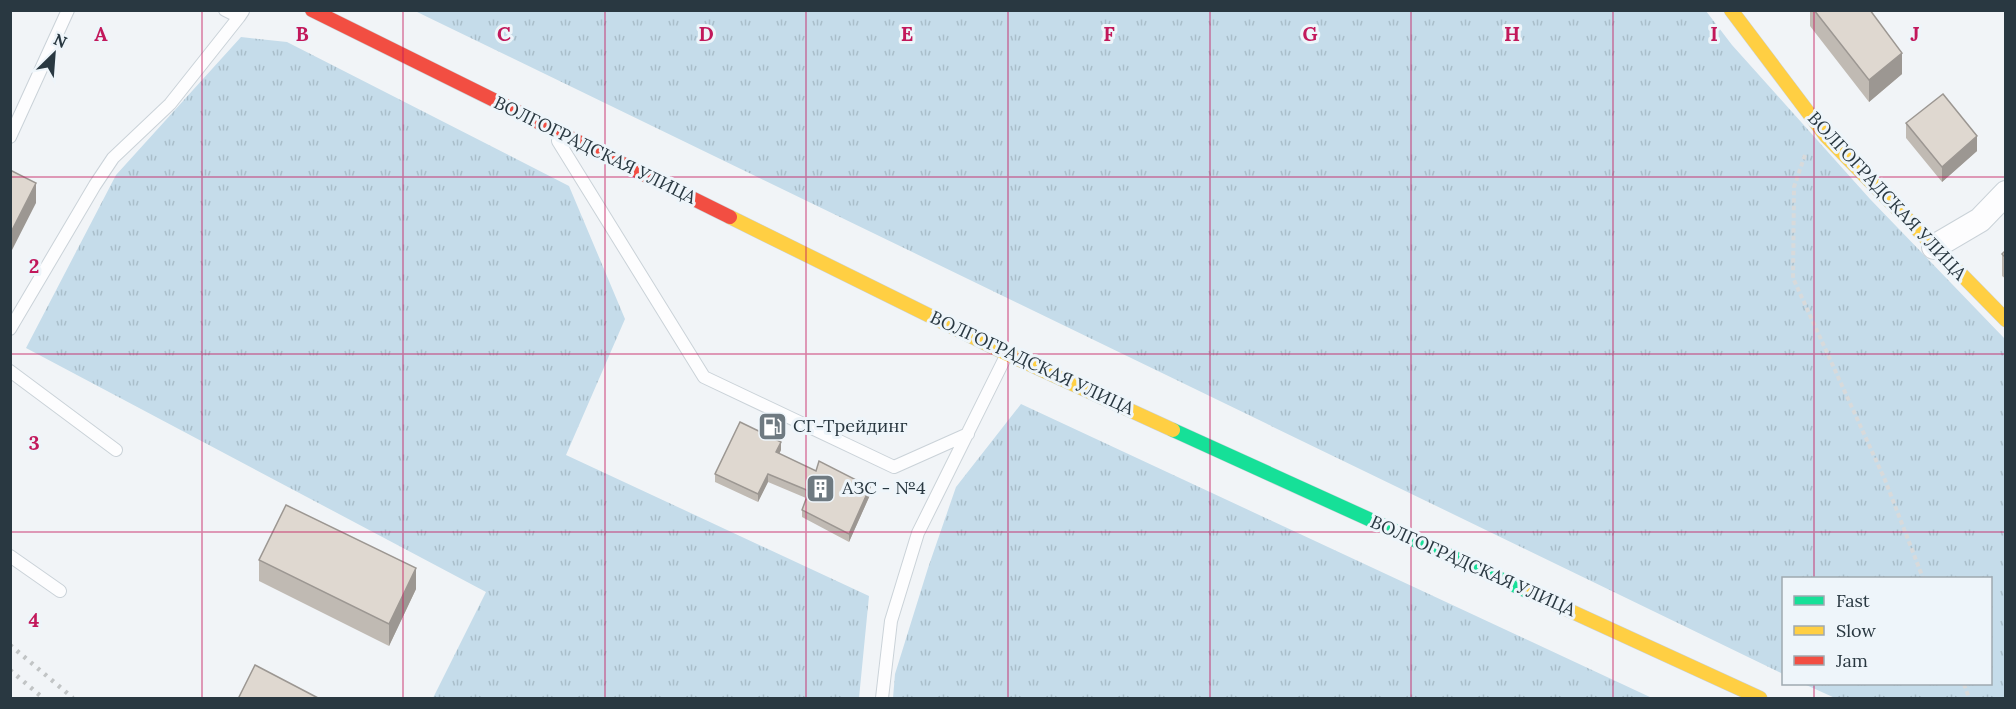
<svg xmlns="http://www.w3.org/2000/svg" width="2016" height="709" font-family="Lora,serif">
  <defs>
    <pattern id="grass-tufts" width="24" height="20" patternUnits="userSpaceOnUse" patternTransform="scale(1.5)"><rect width="24" height="20" fill="#c5dcea"/><path d="M3 7l-1-3M5 7V3M7 7l1-3M15 17l-1-3M17 17v-4M19 17l1-3" fill="none" stroke="#a9beca"/></pattern>
  </defs>
  <rect width="100%" height="100%" fill="#f1f4f7"/>
  <!-- grass -->
  <path fill="url(#grass-tufts)" d="M415 11H1706L1732 45 1870 199 2005 339V698H1835L1804 684H1990V578H1784L1783 674Z
    M241 37 287 42 569 186 625 319 566 455 869 596 859 698H433L486 592 26 348 116 175Z
    M1021 404 1652 698H893L895 674 928 568 956 487Z"/>
  <g fill="none" stroke-linecap="round" stroke-linejoin="round">
    <defs>
      <path id="lane" d="M225 10 239 17 243 11
        M10 137 68 10
        M558 141 704 377 894 467 968 434
        M10 329 95 185 113 158 170 104 239 17
        M10 371 116 450
        M10 556 60 591
        M882 698 891 621 918 533 1006 356"/>
      <path id="street" d="M1934 247 1980 220 2006 193"/>
      <path id="fast" d="M1173 430 1529 592"/>
      <path id="slow" d="M1731 10 1826 136 2006 320
        M730 217 1007 354 1173 430
        M1529 592 1760 698"/>
      <path id="jam" d="M312 10 730 217"/>
    </defs>
    <!-- lane casing -->
    <use href="#lane" stroke="#cad2d8" stroke-width="14"/>
    <!-- street casing -->
    <use href="#street" stroke="#cad2d8" stroke-width="26"/>
    <!-- fast casing -->
    <use href="#fast" stroke="#cad2d8" stroke-width="15"/>
    <!-- slow casing -->
    <use href="#slow" stroke="#cad2d8" stroke-width="15"/>
    <!-- jam casing -->
    <use href="#jam" stroke="#cad2d8" stroke-width="15"/>
    <!-- path -->
    <path stroke="#d8dadb" stroke-width="4" stroke-dasharray="4.5 3" stroke-linecap="butt" d="M1805 155 1794 187 1793 278 1885 480 1923 578
      M1964 684 1969 698"/>
    <!-- lane -->
    <use href="#lane" stroke="#fdfdfe" stroke-width="12"/>
    <!-- street -->
    <use href="#street" stroke="#fdfdfe" stroke-width="24"/>
    <!-- fast -->
    <use href="#fast" stroke="#16e098" stroke-width="14"/>
    <!-- slow -->
    <use href="#slow" stroke="#ffcf43" stroke-width="14"/>
    <!-- jam -->
    <use href="#jam" stroke="#f24e42" stroke-width="14"/>
    <!-- rail -->
    <path stroke="#c1c4c5" stroke-width="4.5" stroke-dasharray="3 6" stroke-linecap="butt" d="M10 645 73 698
      M10 670 43 698"/>
  </g>
  <!-- wall -->
  <path fill="#c0bab3" d="M1810 10H1870L1902 74 1869 102 1810 26Z
    M1906 123 1977 151 1942 182 1906 138Z
    M2006 250V279L2002 276V254Z
    M781 450 779 454 870 495 849 542 802 517V510L806 498 768 482 758 502 715 482V474Z
    M259 560 416 589 389 646 259 581Z"/>
  <!-- shaded-wall -->
  <path fill="#9c9792" d="M1902 53V74L1869 102V80Z
    M1977 136V151L1942 182V167Z
    M36 183V203L10 254V234Z
    M781 442V450L776 460V452Z
    M768 474V482L758 502V494Z
    M870 487V495L849 542V534Z
    M416 568V589L389 646V624Z"/>
  <!-- building -->
  <path fill="#dfd8d0" stroke="#9c9792" stroke-width="1.5" d="M1814 10H1870L1902 53 1869 80Z
    M1943 94 1977 136 1942 167 1906 123Z
    M10 170 36 183 10 234Z
    M2006 250V258L2002 254Z
    M740 422 781 442 776 452 816 471 819 461 870 487 849 534 802 510 809 491 768 474 758 494 715 474Z
    M286 505 416 568 389 624 259 560Z
    M255 665 320 699H238Z"/>
  <!-- grid -->
  <path fill="none" stroke="#c2185b" stroke-width="1.5" stroke-opacity="0.55" d="M202 10V698M403 10V698M605 10V698M806 10V698M1008 10V698M1210 10V698M1411 10V698M1613 10V698M1814 10V578M10 177H2006M10 354H2006M10 532H2006M1814 684V698"/>
  <!-- icons -->
  <defs>
    <symbol id="fuel-square" viewBox="-11 -11 22 22"><rect x="-9" y="-9" width="18" height="18" rx="4" fill="#6f7a81" stroke="#eef5fa"/><path d="M-5.5-6h7V0h2V4h1.3V-2.5L3-4.5l.8-.8L6-3V5H2.5V1h-1V6h-7ZM-4.2-4.7v3.2H.2V-4.7Z" fill="#fff"/></symbol>
    <symbol id="building-square" viewBox="-11 -11 22 22"><rect x="-9" y="-9" width="18" height="18" rx="4" fill="#6f7a81" stroke="#eef5fa"/><path d="M-4-6H4V6H1V3H-1V6H-4ZM-2.5-4.3h1.7v1.8h-1.7ZM.8-4.3h1.7v1.8H.8ZM-2.5-1h1.7V.8h-1.7ZM.8-1h1.7V.8H.8Z" fill="#fff"/></symbol>
  </defs>
  <g fill-rule="evenodd">
    <use href="#fuel-square" x="756" y="410" width="33" height="33"/>
    <use href="#building-square" x="804" y="472" width="33" height="33"/>
  </g>
  <g text-anchor="middle" stroke-width="6" stroke-linejoin="round" paint-order="stroke">
    <!-- street labels -->
    <g font-size="18" fill="#293841" stroke="#eef5fa">
      <text transform="translate(595 150) rotate(26)" y="6">ВОЛГОГРАДСКАЯ УЛИЦА</text>
      <text transform="translate(1887 196) rotate(47)" y="6">ВОЛГОГРАДСКАЯ УЛИЦА</text>
      <text transform="translate(1032 363) rotate(25)" y="6">ВОЛГОГРАДСКАЯ УЛИЦА</text>
      <text transform="translate(1473 566) rotate(24)" y="6">ВОЛГОГРАДСКАЯ УЛИЦА</text>
    </g>
    <!-- poi labels -->
    <g font-size="18" fill="#293841" stroke="#eef5fa" text-anchor="start">
      <text x="793" y="432">СГ-Трейдинг</text>
      <text x="842" y="494">АЗС - №4</text>
    </g>
  </g>
  <g font-size="20" text-anchor="middle" font-weight="bold" fill="#c2185b" stroke="#eef5fa" stroke-width="6" stroke-linejoin="round" paint-order="stroke">
    <text x="101" y="41">A</text>
    <text x="302" y="41">B</text>
    <text x="504" y="41">C</text>
    <text x="706" y="41">D</text>
    <text x="907" y="41">E</text>
    <text x="1109" y="41">F</text>
    <text x="1310" y="41">G</text>
    <text x="1512" y="41">H</text>
    <text x="1714" y="41">I</text>
    <text x="1915" y="41">J</text>
    <text x="34" y="273">2</text>
    <text x="34" y="450">3</text>
    <text x="34" y="627">4</text>
  </g>
  <!-- border -->
  <rect width="2016" height="709" fill="none" stroke="#293841" stroke-width="24"/>
  <!-- legend -->
  <rect x="1782" y="577" width="210" height="108" fill="#eef5fa" stroke="#9fa9b0" stroke-width="1.5"/>
  <rect x="1794" y="596" width="30" height="9" fill="#16e098" stroke="#9fa9b0" stroke-width="1.5"/>
  <text x="1836" y="607" font-size="18" fill="#293841">Fast</text>
  <rect x="1794" y="626" width="30" height="9" fill="#ffcf43" stroke="#9fa9b0" stroke-width="1.5"/>
  <text x="1836" y="637" font-size="18" fill="#293841">Slow</text>
  <rect x="1794" y="656" width="30" height="9" fill="#f24e42" stroke="#9fa9b0" stroke-width="1.5"/>
  <text x="1836" y="667" font-size="18" fill="#293841">Jam</text>
  <!-- north arrow -->
  <g transform="translate(54 54) rotate(25)" stroke="#eef5fa" stroke-width="4.5" paint-order="stroke">
  <path d="M0-4.5L10 22L0 15L-10 22Z" fill="#293841"/>
  <text y="-9" font-size="16" font-weight="bold" text-anchor="middle" fill="#293841">N</text>
  </g>
</svg>
